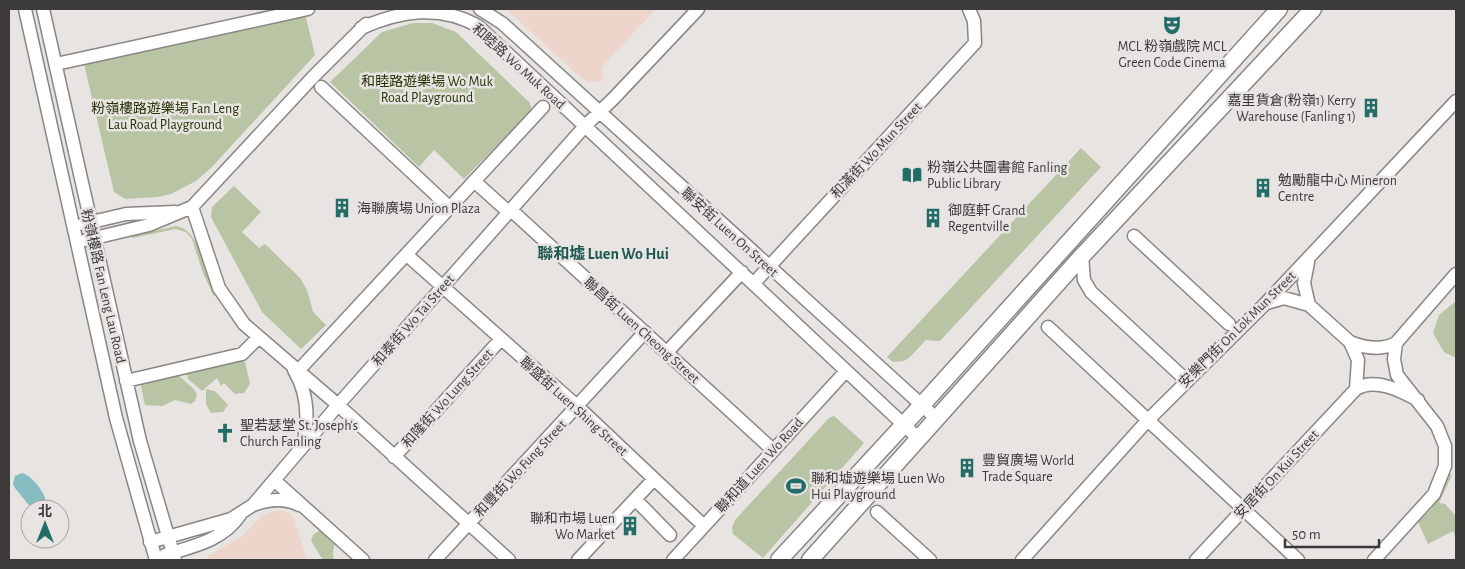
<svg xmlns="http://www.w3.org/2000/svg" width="1465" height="569" font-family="'Alegreya Sans','Noto Sans SC',sans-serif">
  <rect width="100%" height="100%" fill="#e7e4e2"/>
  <!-- education -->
  <path fill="#edd5cc" d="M506 9H656L601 68 603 81 595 82H587L580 77Z
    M274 511H284L293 516 307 560H206L208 556 242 536 263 515Z"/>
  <!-- green -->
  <path fill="#b8c4a4" d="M305 14 315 55 211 168 196 181 171 194 158 197 125 199 114 192 84 64Z
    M413 23H432L456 32 530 103 531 108 529 113 464 179 434 150 419 167 330 82 382 32Z
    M1081 148 1101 167 940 341 926 340 910 357 904 361 893 362 887 357Z
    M234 186 261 212 242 232 259 248 265 244 300 278 307 290 313 312 326 325 301 349 262 312 211 217 212 207Z
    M176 226C201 230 204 272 215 292L214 297 203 273 192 239 186 232 176 229 132 238 131 236Z
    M1456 301V358L1444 352 1433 333 1439 315Z
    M238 357 245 362 250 384 244 393 235 394 224 383 221 386 217 378 202 391 188 379 186 370Z
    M177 373C183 381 192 385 197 394L195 401 191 404 175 400 162 406 145 405 140 382Z
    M206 389 215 391 228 405 223 412 211 413 206 404Z
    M834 416 864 443 763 558 733 534 732 528 735 520 829 418Z
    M1444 470 1452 475 1439 503 1445 504 1456 516V537L1453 531 1428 544 1418 522 1432 508Z
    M323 528 335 540 333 554 334 560H323L311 541 313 535Z"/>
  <!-- water -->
  <path fill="#85bdc0" d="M22 473C32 476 46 493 46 504L42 509H32L15 488 13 484 15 476Z"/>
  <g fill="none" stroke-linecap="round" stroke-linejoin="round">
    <defs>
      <path id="minor" d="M25 9 116 418 156 560
        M43 9 140 441 175 560
        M480 9 502 23 937 419
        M361 28C400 11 439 4 478 26L919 439
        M56 64 308 9
        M321 87 449 207
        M474 181 504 208
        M192 207 219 288 244 324 338 405 509 560
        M511 210 773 450
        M83 224 126 214 175 212
        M1134 236 1229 324
        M86 240 149 225 192 207 313 77 366 24
        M407 255 577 406 704 526
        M1082 256 1084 280 1091 292 1186 380
        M1309 257 1304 283 1309 305
        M754 283 975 43 974 21 969 9
        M1267 303 1284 298 1309 305 1350 342 1358 360 1356 389
        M1048 327 1298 560
        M1350 342C1365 348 1381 351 1396 343L1456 274
        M667 352 742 272
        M294 370C308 393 309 419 303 445
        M298 371 543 107
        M126 381 242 354 258 338
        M394 457 501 339
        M274 480 363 560
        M635 499 670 535
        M253 505C269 499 284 497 299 505
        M877 512 930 560
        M150 542 231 519 253 505 338 405 585 126 614 98 698 9
        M165 555C194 546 222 541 240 515
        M435 560 645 332
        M578 560 654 479
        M673 560 846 371
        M1022 560 1147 421 1265 304 1456 101
        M1196 560 1356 389C1375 377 1401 391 1418 400
        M1374 560 1434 494 1445 466V446L1437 426 1397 375 1394 359 1396 343"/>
      <path id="major" d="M779 560 921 406 1279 9
        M810 560 1082 256 1313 9"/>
    </defs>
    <!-- minor casing -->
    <use href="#minor" stroke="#898684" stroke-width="15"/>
    <!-- major casing -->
    <use href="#major" stroke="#898684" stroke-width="19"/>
    <!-- minor -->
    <use href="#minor" stroke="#fff" stroke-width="12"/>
    <!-- major -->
    <use href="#major" stroke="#fff" stroke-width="16"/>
  </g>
  <!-- icons -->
  <defs>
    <symbol id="theatre-bare" viewBox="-9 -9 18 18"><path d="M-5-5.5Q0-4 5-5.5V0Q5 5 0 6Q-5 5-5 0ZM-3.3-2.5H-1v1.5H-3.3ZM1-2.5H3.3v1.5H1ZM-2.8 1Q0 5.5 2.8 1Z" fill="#226d67" stroke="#e7e4e2" stroke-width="2.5" paint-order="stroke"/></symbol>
    <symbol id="building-bare" viewBox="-9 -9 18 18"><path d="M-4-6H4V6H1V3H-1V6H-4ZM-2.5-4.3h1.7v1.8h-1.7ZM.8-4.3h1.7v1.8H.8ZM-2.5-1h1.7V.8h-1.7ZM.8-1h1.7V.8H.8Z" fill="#226d67" stroke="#e7e4e2" stroke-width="2.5" paint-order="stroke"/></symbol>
    <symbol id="library-bare" viewBox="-9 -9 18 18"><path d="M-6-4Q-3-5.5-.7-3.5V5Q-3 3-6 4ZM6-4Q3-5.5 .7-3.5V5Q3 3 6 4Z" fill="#226d67" stroke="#e7e4e2" stroke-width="2.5" paint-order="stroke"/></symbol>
    <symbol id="church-bare" viewBox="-9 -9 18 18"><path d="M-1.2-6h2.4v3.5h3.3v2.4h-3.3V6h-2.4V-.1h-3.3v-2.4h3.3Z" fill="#226d67" stroke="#e7e4e2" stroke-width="2.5" paint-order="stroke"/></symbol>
    <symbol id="stadium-bare" viewBox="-9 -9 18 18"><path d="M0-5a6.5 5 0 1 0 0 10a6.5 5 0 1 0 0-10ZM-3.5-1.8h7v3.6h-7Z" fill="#226d67" stroke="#e7e4e2" stroke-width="2.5" paint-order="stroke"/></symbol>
  </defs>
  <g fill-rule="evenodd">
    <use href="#theatre-bare" x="1158" y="11" width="28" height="28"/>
    <use href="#building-bare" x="1357" y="94" width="28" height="28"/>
    <use href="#library-bare" x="898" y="161" width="28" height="28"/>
    <use href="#building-bare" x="1249" y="174" width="28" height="28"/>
    <use href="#building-bare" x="328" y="194" width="28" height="28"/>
    <use href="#building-bare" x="919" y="204" width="28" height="28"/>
    <use href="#church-bare" x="211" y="419" width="28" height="28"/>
    <use href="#building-bare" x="953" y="454" width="28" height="28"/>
    <use href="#stadium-bare" x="782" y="472" width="28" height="28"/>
    <use href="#building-bare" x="616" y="512" width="28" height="28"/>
  </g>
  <g text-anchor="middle" stroke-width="5" stroke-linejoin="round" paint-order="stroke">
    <!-- poi labels -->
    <g font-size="14" fill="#3c3b3a" stroke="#e7e4e2" text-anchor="start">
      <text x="1172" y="51" text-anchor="middle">MCL 粉嶺戲院 MCL<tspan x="1172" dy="16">Green Code Cinema</tspan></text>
      <text x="1356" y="105" text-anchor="end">嘉里貨倉(粉嶺1) Kerry<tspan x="1356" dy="16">Warehouse (Fanling 1)</tspan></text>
      <text x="927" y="172">粉嶺公共圖書館 Fanling<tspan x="927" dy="16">Public Library</tspan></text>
      <text x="1278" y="185">勉勵龍中心 Mineron<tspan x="1278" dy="16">Centre</tspan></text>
      <text x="357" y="213">海聯廣場 Union Plaza</text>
      <text x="948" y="215">御庭軒 Grand<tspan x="948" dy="16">Regentville</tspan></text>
      <text x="240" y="430">聖若瑟堂 St. Joseph's<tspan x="240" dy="16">Church Fanling</tspan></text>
      <text x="982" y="465">豐貿廣場 World<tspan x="982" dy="16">Trade Square</tspan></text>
      <text x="811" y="483">聯和墟遊樂場 Luen Wo<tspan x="811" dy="16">Hui Playground</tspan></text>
      <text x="615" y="523" text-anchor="end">聯和市場 Luen<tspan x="615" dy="16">Wo Market</tspan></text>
    </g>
    <!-- street labels -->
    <g font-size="14" fill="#3c3b3a" stroke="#e7e4e2">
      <text transform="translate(519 66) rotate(42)" y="5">和睦路 Wo Muk Road</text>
      <text transform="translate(876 150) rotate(-47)" y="5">和滿街 Wo Mun Street</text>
      <text transform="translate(730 232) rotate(42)" y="5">聯安街 Luen On Street</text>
      <text transform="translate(104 286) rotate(77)" y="5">粉嶺樓路 Fan Leng Lau Road</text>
      <text transform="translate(413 320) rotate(-49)" y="5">和泰街 Wo Tai Street</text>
      <text transform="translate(1237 329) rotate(-45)" y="5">安樂門街 On Lok Mun Street</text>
      <text transform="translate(642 330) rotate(42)" y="5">聯昌街 Luen Cheong Street</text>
      <text transform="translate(447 398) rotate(-48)" y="5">和隆街 Wo Lung Street</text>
      <text transform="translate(574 406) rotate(42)" y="5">聯盛街 Luen Shing Street</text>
      <text transform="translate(759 465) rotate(-48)" y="5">聯和道 Luen Wo Road</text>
      <text transform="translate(520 468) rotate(-47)" y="5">和豐街 Wo Fung Street</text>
      <text transform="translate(1276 474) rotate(-47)" y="5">安居街 On Kui Street</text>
    </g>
    <!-- park labels -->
    <g font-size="14" fill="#283506" stroke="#e7e4e2">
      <text x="427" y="86">和睦路遊樂場 Wo Muk<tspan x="427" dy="16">Road Playground</tspan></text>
      <text x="165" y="113">粉嶺樓路遊樂場 Fan Leng<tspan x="165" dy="16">Lau Road Playground</tspan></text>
    </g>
    <!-- quarter labels -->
    <g font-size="16" font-weight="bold" fill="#1e5853" stroke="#e7e4e2">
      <text x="603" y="259">聯和墟 Luen Wo Hui</text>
    </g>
  </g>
  <!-- border -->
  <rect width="1465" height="569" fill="none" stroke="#3c3b3a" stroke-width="20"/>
  <!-- north arrow -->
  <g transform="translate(45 524)"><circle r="24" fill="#e7e4e2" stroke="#a3a09f"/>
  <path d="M0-4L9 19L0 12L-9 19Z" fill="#226d67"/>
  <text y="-8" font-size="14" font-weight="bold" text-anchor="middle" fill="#3c3b3a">北</text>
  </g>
  <!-- scale -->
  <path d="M1285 539v8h94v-8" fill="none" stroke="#3c3b3a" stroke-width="2.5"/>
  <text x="1292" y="539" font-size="15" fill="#3c3b3a" stroke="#e7e4e2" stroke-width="4" paint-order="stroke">50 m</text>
</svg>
